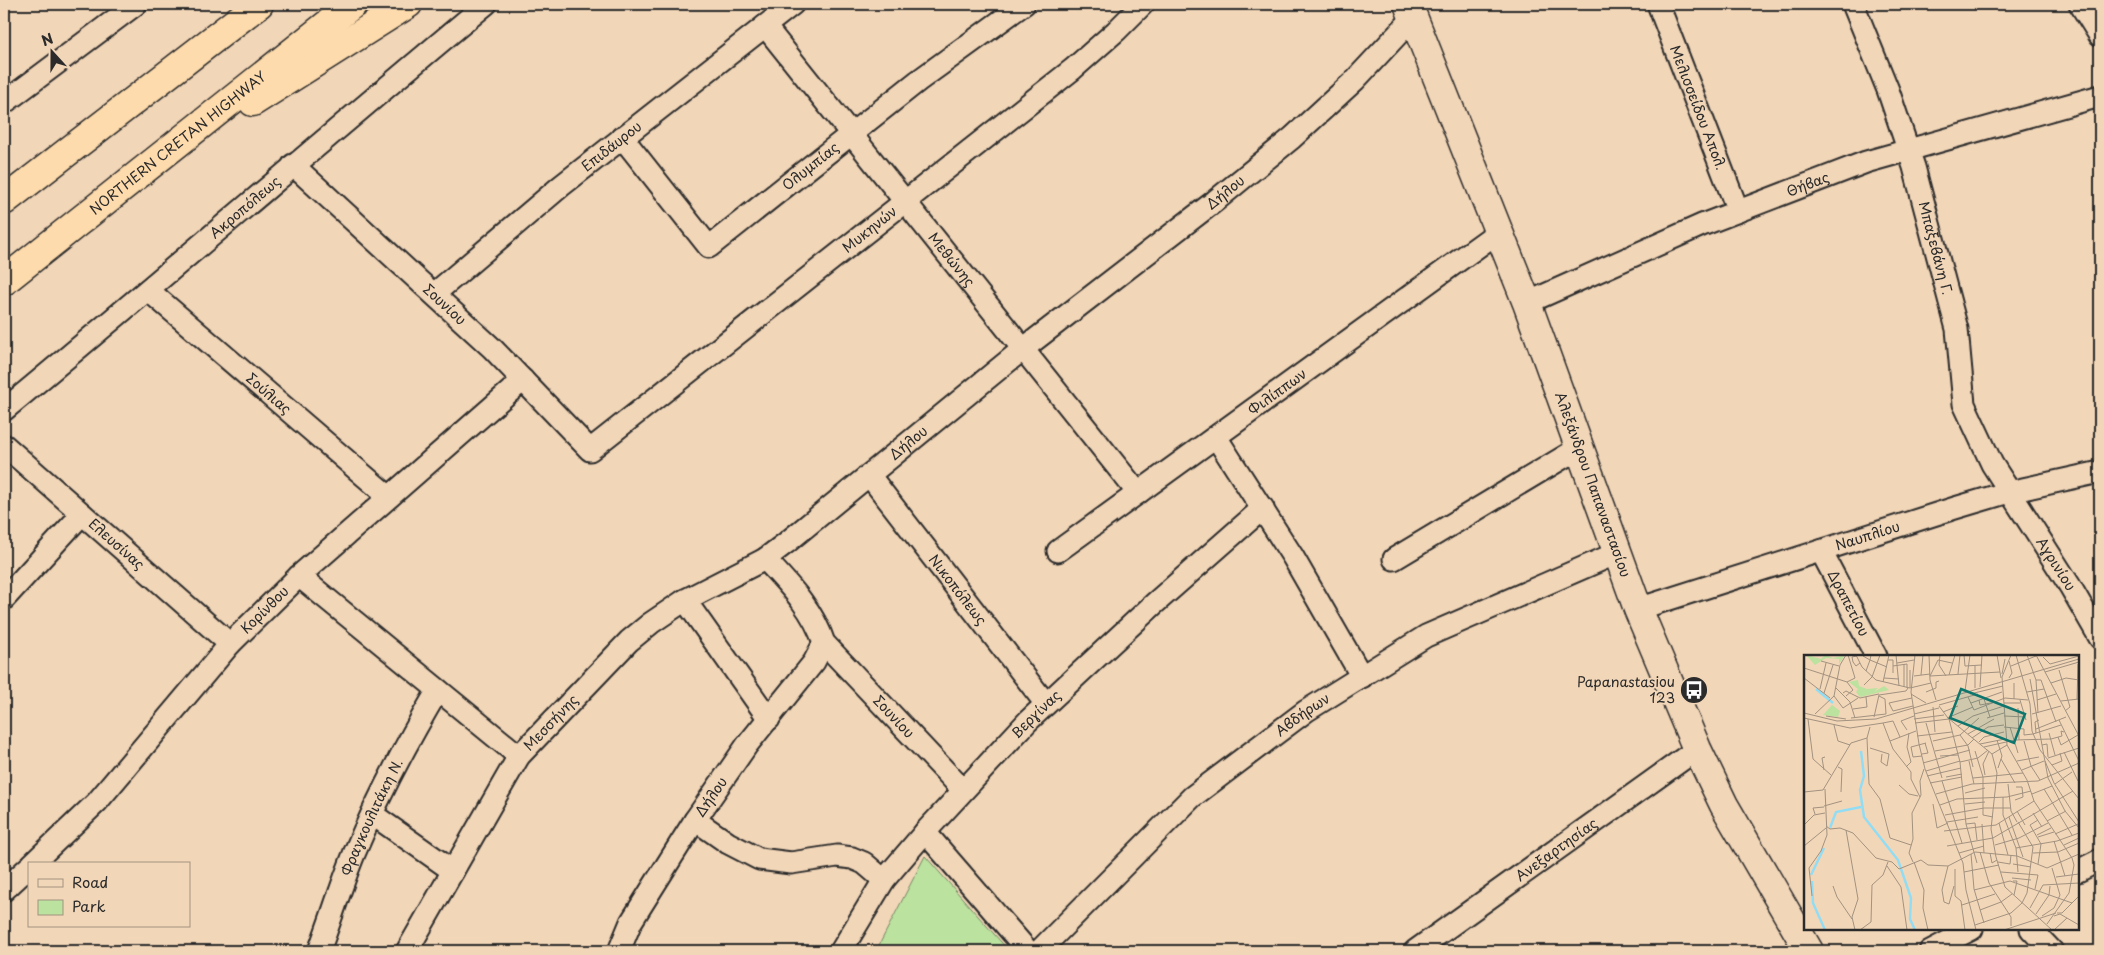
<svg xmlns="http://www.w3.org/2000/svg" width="2104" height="955" font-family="'Playpen Sans',sans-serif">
  <rect width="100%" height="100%" fill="#f2d6b8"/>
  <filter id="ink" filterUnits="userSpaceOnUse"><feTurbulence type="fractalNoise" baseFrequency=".02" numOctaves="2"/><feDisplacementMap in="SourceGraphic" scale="10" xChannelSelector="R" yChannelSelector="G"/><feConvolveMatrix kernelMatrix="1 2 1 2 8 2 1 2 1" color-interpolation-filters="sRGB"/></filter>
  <g filter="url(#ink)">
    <!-- park -->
    <path fill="#bbe29e" stroke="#738664" d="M925 856 1009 951H876Z"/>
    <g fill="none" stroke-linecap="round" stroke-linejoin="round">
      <defs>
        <g id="minor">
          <path id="s1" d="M1658 4 1738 211"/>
          <path id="s2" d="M1853 4 1888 90 1914 167 1957 329 1964 404 1992 464 2070 586 2100 638"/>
          <path d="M2080 4 2100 36"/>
          <path id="s3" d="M765 26 1138 493"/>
          <path d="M4 103 136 4"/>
          <path id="s4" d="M622 137 709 247 918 81 1024 4"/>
          <path id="s5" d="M293 165 492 348 590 450 1073 69 1116 31 1143 4"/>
          <path id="s6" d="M148 290 389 497"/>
          <path id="s7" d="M434 294 561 186 793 4"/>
          <path id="s8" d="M1527 303 1702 225 1866 162 2100 96"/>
          <path id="s9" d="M4 410C166 276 325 138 486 4"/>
          <path d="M1216 437 1293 557 1362 677"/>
          <path id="s10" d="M4 445 230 644"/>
          <path id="s11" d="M869 475 1046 704"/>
          <path id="s12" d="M1058 551 1498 232"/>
          <path id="s13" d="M1821 551 1876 656"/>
          <path id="s14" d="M765 559C789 585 813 609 824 643L963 790"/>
          <path d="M1394 559 1579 448"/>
          <path d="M299 576 519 756"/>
          <path d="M4 599 82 514"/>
          <path d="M685 600 769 719"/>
          <path id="s15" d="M1638 609 1955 508 2009 492 2100 472"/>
          <path d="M372 814 453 871"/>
          <path d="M695 820 728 843 759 859 791 863 837 856 852 858 864 863 884 880"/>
          <path d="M925 832 1028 951"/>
          <path id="s16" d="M32 864 97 802 230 644 299 576 523 380"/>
          <path d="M2078 871 2100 860"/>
          <path d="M4 890 29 867"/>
          <path d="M2031 929 2052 951"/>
          <path id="s17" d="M319 951C331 919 341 886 354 854 378 797 407 742 438 690"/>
          <path id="s18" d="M407 951 519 756 629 641 651 623 685 600 765 559 786 543 1023 349 1215 201 1292 138 1355 80 1413 18"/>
          <path id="s19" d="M619 951 631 922 695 820 747 745 814 662 824 643"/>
          <path id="s20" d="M841 951 884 880 925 832 1028 721 1154 604 1263 508"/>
          <path id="s21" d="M1039 951 1192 797 1306 711 1426 636 1617 553"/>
          <path id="s22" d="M1415 951 1697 749"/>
          <path d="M1930 951 1972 929"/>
        </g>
        <g id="secondary">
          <path id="s23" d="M1408 4 1527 303 1638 609 1697 749 1724 805 1809 951"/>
        </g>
        <g id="motorway">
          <path d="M253 102 408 4"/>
          <path d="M4 201 259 4"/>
          <path id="s24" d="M4 281 353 4"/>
        </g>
      </defs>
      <!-- minor casing -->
      <use href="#minor" stroke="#2b2b2b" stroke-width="25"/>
      <!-- secondary casing -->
      <use href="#secondary" stroke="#2b2b2b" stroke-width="31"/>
      <!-- motorway casing -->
      <use href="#motorway" stroke="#2b2b2b" stroke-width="31"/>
      <!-- minor -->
      <use href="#minor" stroke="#f2d6b8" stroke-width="21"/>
      <!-- secondary -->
      <use href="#secondary" stroke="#f2d6b8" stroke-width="28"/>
      <!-- motorway -->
      <use href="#motorway" stroke="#fedbac" stroke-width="28"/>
    </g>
  </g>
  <!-- icons -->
  <defs>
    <symbol id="bus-disc" viewBox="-11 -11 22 22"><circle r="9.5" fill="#2b2b2b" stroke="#f2d6b8"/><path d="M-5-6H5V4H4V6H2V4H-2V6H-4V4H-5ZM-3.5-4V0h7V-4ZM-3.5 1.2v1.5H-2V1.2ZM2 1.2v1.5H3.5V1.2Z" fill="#fff"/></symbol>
  </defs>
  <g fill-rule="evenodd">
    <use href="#bus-disc" x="1678" y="674" width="32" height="32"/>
  </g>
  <g text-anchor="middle" stroke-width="4" stroke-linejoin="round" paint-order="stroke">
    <!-- street labels -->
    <g font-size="14" fill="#2b2b2b" stroke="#f2d6b8">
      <text dy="5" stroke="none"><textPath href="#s1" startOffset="111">Μελισσείδου Απολ.</textPath></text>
      <text dy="5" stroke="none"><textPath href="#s24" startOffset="222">NORTHERN CRETAN HIGHWAY</textPath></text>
      <text dy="5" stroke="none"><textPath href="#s7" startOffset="231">Επιδάυρου</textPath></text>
      <text dy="5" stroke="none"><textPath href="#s4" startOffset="270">Ολυμπίας</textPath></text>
      <text dy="5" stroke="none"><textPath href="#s8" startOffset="305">Θήβας</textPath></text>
      <text dy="5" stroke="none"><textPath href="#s18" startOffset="1132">Δήλου</textPath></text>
      <text dy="5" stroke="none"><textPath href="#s9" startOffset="315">Ακροπόλεως</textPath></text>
      <text dy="5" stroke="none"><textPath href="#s5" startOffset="768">Μυκηνών</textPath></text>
      <text dy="5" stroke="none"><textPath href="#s2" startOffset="258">Μπαξεβάνη Γ.</textPath></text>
      <text dy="5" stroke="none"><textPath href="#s3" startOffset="299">Μεθώνης</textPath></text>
      <text dy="5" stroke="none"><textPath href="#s5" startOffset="206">Σουνίου</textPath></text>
      <text dy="5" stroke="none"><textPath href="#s12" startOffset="271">Φιλίππων</textPath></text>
      <text dy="5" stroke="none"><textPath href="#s6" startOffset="159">Σούλιας</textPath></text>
      <text dy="5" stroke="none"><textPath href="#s18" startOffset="728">Δήλου</textPath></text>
      <text dy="5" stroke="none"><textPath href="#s23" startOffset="515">Αλεξάνδρου Παπαναστασίου</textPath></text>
      <text dy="5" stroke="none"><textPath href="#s15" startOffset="241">Ναυπλίου</textPath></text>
      <text dy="5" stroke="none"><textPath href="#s10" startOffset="150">Ελευσίνας</textPath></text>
      <text dy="5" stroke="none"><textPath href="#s2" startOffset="602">Αγρινίου</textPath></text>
      <text dy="5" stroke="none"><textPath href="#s11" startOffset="145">Νικοπόλεως</textPath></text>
      <text dy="5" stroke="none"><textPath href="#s13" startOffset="59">Δραπετίου</textPath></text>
      <text dy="5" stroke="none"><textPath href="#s16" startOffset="345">Κορίνθου</textPath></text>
      <text dy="5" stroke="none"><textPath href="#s20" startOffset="308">Βεργίνας</textPath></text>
      <text dy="5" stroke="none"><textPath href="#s21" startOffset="355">Αβδήρων</textPath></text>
      <text dy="5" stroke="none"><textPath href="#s14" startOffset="205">Σουνίου</textPath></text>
      <text dy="5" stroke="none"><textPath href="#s18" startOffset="271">Μεσσήνης</textPath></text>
      <text dy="5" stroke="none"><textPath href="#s19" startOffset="180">Δήλου</textPath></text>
      <text dy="5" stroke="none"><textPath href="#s17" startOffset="144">Φραγκουλιτάκη Ν.</textPath></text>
      <text dy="5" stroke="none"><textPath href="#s22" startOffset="174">Ανεξαρτησίας</textPath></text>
    </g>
    <!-- poi labels -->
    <g font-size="14" fill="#2b2b2b" stroke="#f2d6b8" text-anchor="end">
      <text x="1675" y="687">Papanastasiou<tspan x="1675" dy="16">123</tspan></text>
    </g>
  </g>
  <!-- overview -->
  <g transform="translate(1804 655)">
    <rect width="275" height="275" fill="#f2d6b8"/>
    <path d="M2 0 17 4 21 0 29 3 41 0 35 9V4L22 3 11 10ZM54 25 55 31 63 34 74 33 70 37 80 31 85 35 56 42 52 37 54 34 45 27ZM28 50 36 56 34 62 19 60Z" fill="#bbe29e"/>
    <path fill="none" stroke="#93ddf4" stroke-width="2.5" d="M12 34 29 48M57 96 60 121 56 135 60 162 94 205 107 243 106 264 111 275M26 173 32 157 57 152M7 220 20 193M8 226 9 248 21 275"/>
    <path fill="none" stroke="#a29280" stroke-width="1" d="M52 0 58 12 72 25 106 33 127 28M67 0 66 5 83 12M92 0 95 31M111 0 107 37 115 89 121 114 159 208 162 235 172 275M125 0 126 25 132 45M136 0 135 10 142 21M160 0 161 11 178 10M193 0 197 23M207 0 198 22 203 90 223 125 230 146 268 203M212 0 226 49 228 76 236 95 275 144M223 0 232 25 234 58M232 0 275 81M53 1 48 2 49 7 52 11 56 8M59 1 66 5 62 16M239 2 246 9 275 1M84 5H89V18M17 6 35 11M93 8 110 5M89 11 103 9V33M207 11 232 1M0 13 43 27 49 35 42 41M255 15 266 52 261 56M241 17 275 7M154 19 156 0M198 19 201 4M117 20 119 0M145 20 151 0M110 21 126 19M126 21 196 17M126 21 134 5 148 8M0 23 26 43M80 23 95 24M205 23 208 18 205 6M226 24 244 123 261 156 275 173M232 25H237L252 67M43 27 51 23 44 0M79 27 85 0M210 28V44M247 28 262 23 275 25M60 30 68 22 76 0M100 32V9M176 32 178 0M32 33 46 47 51 63M106 33V15M171 33V11M16 34 22 8M161 36 166 0M122 37 132 33V27L135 26M223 37 240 34M20 38 29 10M39 38 42 36 56 43 75 39M107 39 122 48M166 39 199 31M30 41 39 53 54 43M164 42 170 55 201 43 224 45M108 43 85 48 89 56 109 51M180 44 186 62M273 44 274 9M175 45 176 50 192 47M216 45 222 65M233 45 252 39M257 46 275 44M167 48 198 37M200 48H216M135 50 174 39M135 51 144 63 188 99M129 52 131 77M214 53 215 85M49 54 63 52 62 42M139 57 154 51M0 58 33 66 72 64 275 4M11 59 30 41 36 10 42 0M110 59 135 53M228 59 257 51M22 61 42 64M200 61 221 62M70 62 75 40 102 36 104 33M0 63 46 73 79 68 89 94 107 117V124L116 142M47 63 82 59 81 44 75 41M143 63 169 52M183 63 200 58M4 64 9 104 27 120M110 64 140 60M255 65 275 106M79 68 89 66 96 82M111 68 145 64 156 107 162 169 173 208M122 68 138 123M30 70 34 86 46 90M154 71 169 61 200 51M66 72 63 83 65 129 76 144 86 183 107 190M200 72 220 74V80L229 79M206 72 214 98M232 74 262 62M103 75 97 66 110 61M232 78 231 67 235 65M245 78 251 100M164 79 190 64M229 79 257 70M156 80 164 91 169 112M113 81 148 77M254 82 257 90 274 80M168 83 184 72 200 70M193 85 198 101 194 113M86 86 112 76M129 86 156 80 175 63M220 86 227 111 236 125M175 87 180 82 200 77M176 89 201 84M203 90 188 99 193 118 187 174 192 202 201 232 248 275M238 90 243 89 244 102M180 92 211 85 247 84 258 81 257 76 260 77M66 93 85 99 83 111 77 107 78 99M131 96 164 90 170 84M171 96 179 122V160L189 162M260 97 274 126M118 99 124 98 121 88M118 101 109 102 107 92 122 88M136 101 154 100M244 103 275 93M197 104 211 128M165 106 170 129M213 106 235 102M241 106 250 128 275 167M156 107 174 103 184 95M119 108 166 95M248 110 258 106 256 98M34 112 38 114 37 137M102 112 107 107 103 92 105 78M20 115 18 103 21 102M218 115 240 106M122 116 156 106M181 120 179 109 185 96M123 121 157 113M142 122 158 119M169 123 219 118M138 126 158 188M126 128 158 122M204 129 207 156 213 167M251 129 268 117M95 130 105 139 114 141M240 134 268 180M0 137 19 135 47 88 63 83M161 138 181 133M132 139 168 129 234 126 275 108M228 139 248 131M199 142V160L212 193 214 217M211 145 219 142 218 132H212M129 149 133 173 144 168M161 149 181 147M136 150 153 144 203 142 227 136M20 151 38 146M213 156 221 170M229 158 238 172M11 159 9 153 20 152M141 160 180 153H207M205 162 219 202M243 166 262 156M143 167 174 162M195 168 204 200M162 169 171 168 173 185M178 169 180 198M0 170 10 160 21 158M22 171 26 174 36 173 49 178 72 203 88 207 95 214 117 205 124 210 144 211M42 175 54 244 48 262 51 275M140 176 192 170 230 146M251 179 274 169M233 180 247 173M234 182 250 177M250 186 261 221M191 190 215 183 244 168M260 190 275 183M0 191 22 173M143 191 189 183 269 136M212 193 253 186 275 178M176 197 185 228 207 262V271M155 198 180 191M186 198 188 208 193 205M229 198 254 197 275 188M167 199 170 234 180 268M109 207 105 198 109 184 108 158 117 140 116 126 120 114M110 207 120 235 119 253 124 275M194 207 206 209 207 200M209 209 227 212M234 209 237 189 226 170 234 165M83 211 97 232 103 275M151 214V241L157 246 161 275M160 217 195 210M197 217 234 220 231 234M252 222 275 219M208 223 227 225M209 226H213L210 240M29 231 33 242 48 264M150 231 145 249 140 247 138 235 144 211 171 197 213 201 243 213 275 199M170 235 206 226 268 248M8 241 5 213 17 196 23 180 21 134M158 250 191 239M226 253 239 230 275 228M176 255 197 247 208 239M253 258H258L275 241M232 259 245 240 246 231M238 261 250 253 256 240 248 213M250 261 256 259 275 270M243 269 265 238 270 210 268 203M171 270 207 258 218 248 223 238 229 192 214 167M56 275 67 267 68 230 79 220 84 207M200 275 252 258M250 275 263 263"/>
    <path fill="#0f766e" fill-opacity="0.15" stroke="#0f766e" stroke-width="2.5" d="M157 34 221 59 210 88 146 63Z"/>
    <rect width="275" height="275" fill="none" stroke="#2b2b2b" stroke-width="2.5"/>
  </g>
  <!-- margin -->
  <rect width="2104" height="955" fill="none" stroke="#f2d6b8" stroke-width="20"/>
  <rect x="10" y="10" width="2084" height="935" fill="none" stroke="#2b2b2b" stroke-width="2" filter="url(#ink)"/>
  <!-- legend -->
  <rect x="28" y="862" width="162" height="65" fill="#f2d6b8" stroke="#a29280"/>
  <rect x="38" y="879" width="25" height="8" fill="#f2d6b8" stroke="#a29280"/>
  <text x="72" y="888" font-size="15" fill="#2b2b2b">Road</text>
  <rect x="38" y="900" width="25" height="15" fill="#bbe29e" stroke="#a29280"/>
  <text x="72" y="912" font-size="15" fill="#2b2b2b">Park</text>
  <!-- north arrow -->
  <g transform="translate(52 52) rotate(339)" stroke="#f2d6b8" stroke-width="4" paint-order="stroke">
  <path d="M0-4L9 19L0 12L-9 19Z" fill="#2b2b2b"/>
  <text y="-8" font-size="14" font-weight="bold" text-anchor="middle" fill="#2b2b2b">N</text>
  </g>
</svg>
